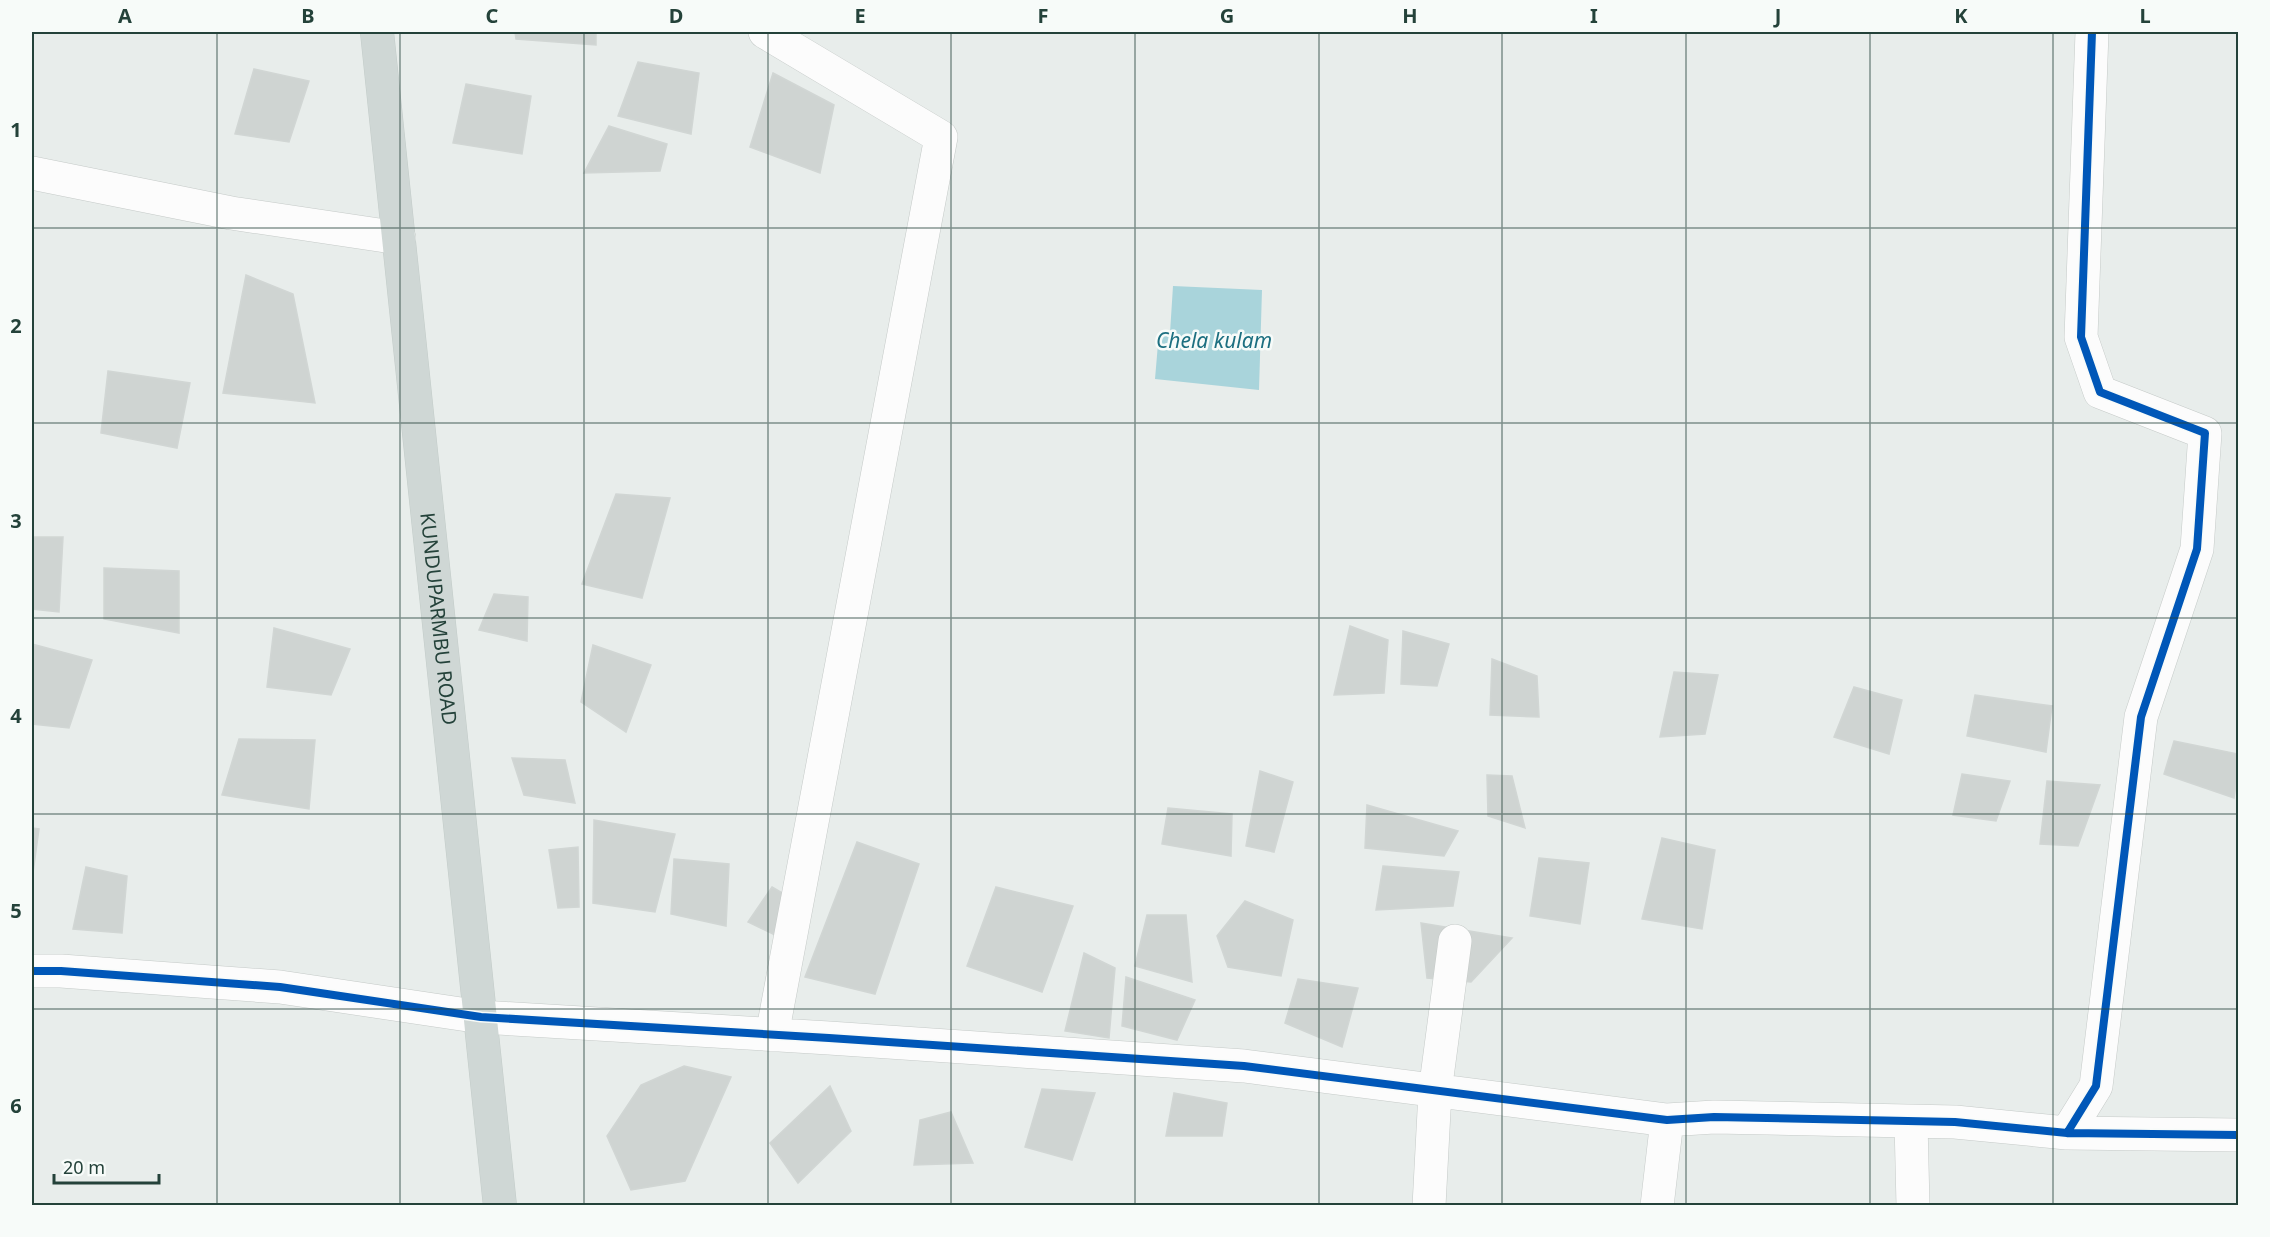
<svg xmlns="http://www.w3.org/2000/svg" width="2270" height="1237" font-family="'Noto Sans',sans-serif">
  <rect width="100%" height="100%" fill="#e8edeb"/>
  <!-- water -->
  <path fill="#a9d4db" d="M1173 286 1262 290 1259 390 1155 379 1159 332 1170 333Z"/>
  <!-- building -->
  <path fill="#cfd4d2" stroke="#d1d6d4" stroke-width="1.5" d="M515 32H596V45L516 39Z
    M638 62 699 73 691 134 618 116Z
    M254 69 309 81 289 142 235 134Z
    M773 73 834 105 820 173 750 147Z
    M466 84 531 96 522 154 453 143Z
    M609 126 667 144 660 171 584 173Z
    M246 275 293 294 315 403 223 393Z
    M108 371 190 383 177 448 101 433Z
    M616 494 670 498 642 598 582 584Z
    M32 537H63L59 612 32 609Z
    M104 568 179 571V633L104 619Z
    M494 594 528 597 527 641 479 630Z
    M1350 626 1388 640 1384 693 1334 695Z
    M274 628 350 649 331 695 267 687Z
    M1403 631 1449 644 1437 686 1401 684Z
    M32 644 92 660 69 728 32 724Z
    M593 645 651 665 626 732 581 702Z
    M1492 659 1537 676 1539 717 1490 715Z
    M1674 672 1718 675 1705 734 1660 737Z
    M1854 687 1902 700 1889 754 1834 737Z
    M1975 695 2052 706 2046 752 1967 736Z
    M239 739 315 740 309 809 222 795Z
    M2174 741 2238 754V770L2234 798 2164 774Z
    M512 758 565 760 575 803 524 795Z
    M1260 771 1293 782 1274 852 1246 846Z
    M1962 774 2010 781 1996 821 1953 815Z
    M1487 775 1512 776 1525 828 1488 816Z
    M2047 781 2100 785 2078 846 2040 844Z
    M1367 805 1458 831 1444 856 1365 848Z
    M1168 808 1232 814 1231 856 1162 844Z
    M594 820 675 834 655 912 593 903Z
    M32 828 39 829 32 880Z
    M1662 838 1715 850 1702 929 1642 919Z
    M857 842 919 864 875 994 805 977Z
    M578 847 579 907 558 908 549 850Z
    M1539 858 1589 863 1580 924 1530 916Z
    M674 859 729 864 726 926 671 914Z
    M1383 866 1459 872 1453 906 1376 910Z
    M86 867 127 876 122 933 73 929Z
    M772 887 791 898 775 935 748 922Z
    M996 887 1073 906 1042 992 967 966Z
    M1245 901 1293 920 1281 976 1228 967 1217 936Z
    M1147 915H1186L1192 982 1135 966Z
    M1421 923 1512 938 1471 982 1427 978Z
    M1084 953 1115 968 1109 1038 1065 1031Z
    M1126 977 1195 1000 1177 1040 1122 1026Z
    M1298 979 1358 988 1342 1047 1285 1023Z
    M684 1066 731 1077 685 1181 631 1190 607 1136 641 1085Z
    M830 1086 851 1131 798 1183 770 1143Z
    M1042 1089 1095 1093 1072 1160 1025 1147Z
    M1174 1093 1227 1103 1222 1136H1166Z
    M951 1112 973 1163 914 1165 920 1120Z"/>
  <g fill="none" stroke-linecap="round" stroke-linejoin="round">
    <defs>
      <path id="minor" d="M765 32 941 137 772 1035
        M32 173 231 213 399 238
        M32 971H61L280 987 481 1017 829 1038 1244 1066 1667 1120 1714 1117 1955 1122 2067 1133 2238 1135
        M1911 1122 1913 1206
        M2067 1133 2096 1086 2141 717 2197 549 2205 433 2100 392 2081 337 2092 32
        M1429 1206 1435 1092 1455 941
        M1657 1206 1667 1120"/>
      <g id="major">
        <path id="s1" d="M377 32 500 1206"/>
      </g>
    </defs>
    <!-- minor casing -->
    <use href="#minor" stroke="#c5cac8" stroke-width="34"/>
    <!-- major casing -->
    <use href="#major" stroke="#c3ccc9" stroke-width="34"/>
    <!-- minor -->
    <use href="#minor" stroke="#fcfcfc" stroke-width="33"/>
    <!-- major -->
    <use href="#major" stroke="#cfd7d5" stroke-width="33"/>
    <defs>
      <path id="cycleway" d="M32 971H61L280 987 481 1017 829 1038 1244 1066 1667 1120 1714 1117 1955 1122 2067 1133 2238 1135
        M2067 1133 2096 1086 2141 717 2197 549 2205 433 2100 392 2081 337 2092 32"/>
    </defs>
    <!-- cycleway casing -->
    <use href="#cycleway" stroke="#f7fbf9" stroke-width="11"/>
    <!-- cycleway -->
    <use href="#cycleway" stroke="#0057b8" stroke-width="8"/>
  </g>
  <!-- grid -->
  <path fill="none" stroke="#24423a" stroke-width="1.5" stroke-opacity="0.55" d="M217 32V1206M400 32V1206M584 32V1206M768 32V1206M951 32V1206M1135 32V1206M1319 32V1206M1502 32V1206M1686 32V1206M1870 32V1206M2053 32V1206M32 228H2238M32 423H2238M32 618H2238M32 814H2238M32 1009H2238"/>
  <g text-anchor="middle" stroke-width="5" stroke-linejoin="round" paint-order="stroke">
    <!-- street labels -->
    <g font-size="20" fill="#24423a" stroke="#f7fbf9">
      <text dy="7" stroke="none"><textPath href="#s1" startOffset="590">KUNDUPARMBU ROAD</textPath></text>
    </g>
    <!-- water labels -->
    <g font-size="21" font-style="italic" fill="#1c6f80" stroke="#f7fbf9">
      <text x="1214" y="348">Chela kulam</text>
    </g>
  </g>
  <!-- border -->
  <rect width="2270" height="1237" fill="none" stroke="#f7fbf9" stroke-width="66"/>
  <!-- scale -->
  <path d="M54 1174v9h105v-9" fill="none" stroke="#24423a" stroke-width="3"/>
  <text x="63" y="1174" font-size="18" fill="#24423a" stroke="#f7fbf9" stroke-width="4.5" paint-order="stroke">20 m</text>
  <rect x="33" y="33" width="2204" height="1171" fill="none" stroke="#24423a" stroke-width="2"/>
  <g font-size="20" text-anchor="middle" font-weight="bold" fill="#24423a">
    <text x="125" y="23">A</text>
    <text x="308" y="23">B</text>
    <text x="492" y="23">C</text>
    <text x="676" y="23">D</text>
    <text x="860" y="23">E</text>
    <text x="1043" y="23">F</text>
    <text x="1227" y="23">G</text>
    <text x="1410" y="23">H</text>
    <text x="1594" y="23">I</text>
    <text x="1778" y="23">J</text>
    <text x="1961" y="23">K</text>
    <text x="2145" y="23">L</text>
    <text x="16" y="137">1</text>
    <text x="16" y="333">2</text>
    <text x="16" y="528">3</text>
    <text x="16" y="723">4</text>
    <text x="16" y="918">5</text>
    <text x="16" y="1113">6</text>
  </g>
</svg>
